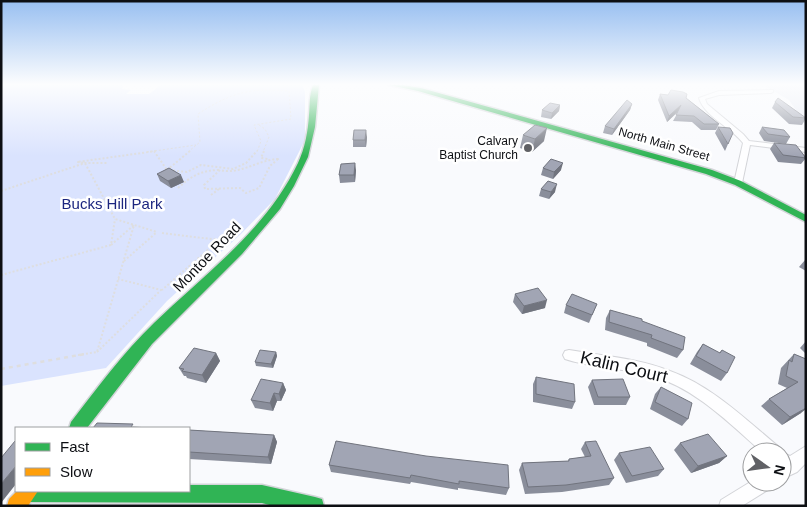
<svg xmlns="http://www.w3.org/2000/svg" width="807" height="507" font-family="Helvetica,sans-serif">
  <rect width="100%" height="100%" fill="#f9fafd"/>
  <!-- built -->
  <path fill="#e8ebf4" d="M763 85H806V125L789 100Z"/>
  <!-- green -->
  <path fill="#dae3fe" d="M1 85H124L122 89 131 90 126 94H149L161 85H302L305 92V140L275 199 241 234 167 301 106 368 1 386Z"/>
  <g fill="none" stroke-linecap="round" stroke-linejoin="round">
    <defs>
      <path id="street" d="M773 90V92L771 93 719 95 705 99 707 104 743 134 749 141 806 148V152L750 145 742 183 741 185H735L734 183 743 143C732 128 704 116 699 98L719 91Z
        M569 350C603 356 638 358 670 371 712 386 745 419 779 447L781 452 790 456 806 446V463L797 472 782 479V452H762C729 423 695 388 652 376 623 368 592 368 565 359L563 355 565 351Z
        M752 481 773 482 771 488 742 506H719L721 500Z"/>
      <path id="fast" d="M313 85H319L315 127 308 157 294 186 280 209 242 254 152 344 87 428H69L71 422C97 388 123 353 154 323 205 274 267 229 298 163 305 148 308 131 309 115 310 105 309 95 313 85Z
        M389 85H403L421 88 712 170 741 181 806 215V222L735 185 706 174 418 91Z
        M189 485H262L315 497 322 499 324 506H273L262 503 27 502 21 499 18 493 19 491H189Z"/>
      <path id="slow" d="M17 491H38L28 506H7L9 499Z"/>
    </defs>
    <!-- street casing -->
    <use href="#street" stroke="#d3d4d8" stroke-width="2"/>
    <!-- fast casing -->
    <use href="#fast" stroke="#d3d4d8" stroke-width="3"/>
    <!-- slow casing -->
    <use href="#slow" stroke="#d3d4d8" stroke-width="3"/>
    <!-- path-far2 -->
    <path stroke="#dededf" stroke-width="1" stroke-dasharray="2 2" stroke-linecap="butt" d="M259 125 265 129 269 137 263 152
      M147 152 196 145
      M188 152 200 142 198 114C230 93 251 87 289 91L291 119 254 125 261 141 257 152"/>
    <!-- path-far1 -->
    <path stroke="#dededf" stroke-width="2" stroke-dasharray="2 2" stroke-linecap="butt" d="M154 151 167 170
      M156 151 77 162 85 163 115 219 157 232
      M190 151 167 170 187 172 201 165 233 169 246 163 257 151
      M264 151 261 158 268 159
      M278 159 270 166 259 188 246 193 240 188 205 189 204 185 220 170C241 175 257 160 278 159Z
      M178 188C191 176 202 170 220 170
      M1 191 85 163H108
      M211 195 219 189
      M162 233 219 240 162 290
      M124 261 157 232
      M1 275 111 245 115 219
      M97 352 161 290 118 279
      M78 355 97 352 134 225 111 245"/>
    <!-- path -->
    <path stroke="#dededf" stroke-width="2.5" stroke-dasharray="4 4" stroke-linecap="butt" d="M1 369 85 354"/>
    <!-- street -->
    <use href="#street" fill="#fefeff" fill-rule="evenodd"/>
    <!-- fast -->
    <use href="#fast" fill="#30b455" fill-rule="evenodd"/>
    <!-- slow -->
    <use href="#slow" fill="#ff9f0a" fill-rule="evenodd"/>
  </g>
  <!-- wall -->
  <path fill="#8a8e9b" d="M660 94 686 98 719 124 716 130H701L692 122 673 121 678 112 667 122 658 100Z
    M775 102 806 118 802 125 789 124 772 108Z
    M632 104 630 110 612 135 603 133 605 126Z
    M560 105 559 111 551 119 541 117 542 110Z
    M718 127 728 144 725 151 715 133Z
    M762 127 790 137 786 144 764 141 759 133Z
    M523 135 544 141 532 152 520 148Z
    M367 137 366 147H353V140Z
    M774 143 806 158 801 164 778 162 770 149Z
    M543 168 561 170 553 179 541 175Z
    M356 170 355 182 340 183 339 175Z
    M157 174 184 182 171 188 160 181Z
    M541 189 555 192 549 199 539 196Z
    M805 260H806V271L799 267Z
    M515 294 545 308 522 314 513 302Z
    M597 304 589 323 564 313 566 305Z
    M610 310 642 321 683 350 677 358 647 346V343L605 330 606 318Z
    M806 341V354L800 348Z
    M703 344 719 353 722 350 727 373 721 381 690 364 697 352Z
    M276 352 277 356 273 368 256 366 255 362Z
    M216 353 220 361 206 383 187 378 186 376H184L179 368Z
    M794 354 806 359 801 413 782 425 761 406 769 399 787 388 778 384 781 368Z
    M536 377 575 402 572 409 533 402V384Z
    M592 380 630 397 626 405H594L588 387Z
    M283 383 286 390 281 401H277L273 411 255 408 251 400Z
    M661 387 688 419 682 426 650 409 655 394Z
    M189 430 274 435 277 442 271 464 189 459Z
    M336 441 509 488 506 495 458 488V490L411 482 410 484 331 472 329 465Z
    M585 442 614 478 609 485 562 492 525 494 519 470 522 463 568 461 569 459 585 457 581 449Z
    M680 443 727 456 719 463 691 473 674 450Z
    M619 453 664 469 658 476 626 483 614 460Z"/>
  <!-- shaded-wall -->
  <path fill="#71747e" d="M632 104 630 110 612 135 614 129Z
    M560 105 559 111 551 119 552 113Z
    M681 105 678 111 667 122 669 116Z
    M547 128 544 141 532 152 535 139Z
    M366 130 367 137 366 147 365 140Z
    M355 163 356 170 355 182 354 175Z
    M563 163 561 170 553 179 554 172Z
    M181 175 184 182 171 188 168 181Z
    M557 184 555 192 549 199 551 192Z
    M547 300 545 308 522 314 524 306Z
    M276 352 277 356 273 368 271 364Z
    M216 353 220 361 206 383 202 375Z
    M283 383 286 390 281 401 279 394Z
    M274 393 277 401 273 411 270 403Z
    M806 408V409L801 413 782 425 790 417Z
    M274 435 277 442 271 464 268 457Z
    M727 456 719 463 691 473 698 466Z
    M16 466V484L1 503V484Z"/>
  <!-- building -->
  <path fill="#a1a5b4" stroke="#71747e" d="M671 90 683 92 687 94 686 98 719 124H704L694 116 676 115 681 105 669 116 660 94 668 95Z
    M778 98 806 118 793 117 775 102Z
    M627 100 632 104 614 129 605 126Z
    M550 103 560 105 552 113 542 110Z
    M535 125 547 128 535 139 523 135Z
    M718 127 730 128 733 133 728 144Z
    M762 127 784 130 790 137 768 134Z
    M354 130H366L365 140H353Z
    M774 143 796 145 806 158 783 155Z
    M551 159 563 163 554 172 543 168Z
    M355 163 354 175H339L341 164Z
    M169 168 181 175 168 181 157 174Z
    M548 181 557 184 551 192 541 189Z
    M538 288 547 300 524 306 515 294Z
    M572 294 597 304 592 315 566 305Z
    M610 310 642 319V321L685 337 683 350 651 338 652 335 609 322Z
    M703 344 720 353 722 350 735 357 727 373 696 356Z
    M194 348 216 353 202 375 182 371 184 369 179 368Z
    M260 350 276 352 271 364 255 362Z
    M794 354 806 359V408L790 417 769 399 798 382 786 376 789 360 792 362Z
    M536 377 574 384 575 402 536 394Z
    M261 379 283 383 279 394 274 393 270 403 251 400Z
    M623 379 630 397H598L592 380Z
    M661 387 692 403 688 419 655 402Z
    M97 423 133 424 131 427 152 428H93Z
    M189 430 274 435 268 457 189 452Z
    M708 434 727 456 698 466 680 443Z
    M15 441H16V466L1 484V458Z
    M336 441 426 456 508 465 509 488 459 481V484L411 475 410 478 329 465Z
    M596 441 614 478 566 485 528 487 522 463 569 461V459L591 456 585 442Z
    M650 447 664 469 632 476 619 453Z"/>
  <!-- sky -->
  <linearGradient id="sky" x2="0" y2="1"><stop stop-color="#98bff1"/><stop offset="0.54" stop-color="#fcfdfe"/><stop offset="1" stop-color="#fcfdfe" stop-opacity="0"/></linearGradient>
  <rect width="807" height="156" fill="url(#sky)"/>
  <!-- markers -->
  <circle fill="#606165" stroke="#fff" stroke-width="2" cx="528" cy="148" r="5"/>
  <g text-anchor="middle" stroke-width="5" stroke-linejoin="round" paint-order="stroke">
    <!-- far-poi labels -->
    <g font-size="12" fill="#0d0f13" stroke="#fff" text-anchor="end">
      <text x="518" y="145">Calvary<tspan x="518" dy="14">Baptist Church</tspan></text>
    </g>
    <!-- far-street labels -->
    <g font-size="12" fill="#0d0f13" stroke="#fff">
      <text transform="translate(664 144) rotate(16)" y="4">North Main Street</text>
    </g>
    <!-- park labels -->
    <g font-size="15" fill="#1b257f" stroke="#fff">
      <text x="112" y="209">Bucks Hill Park</text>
    </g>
    <!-- street labels -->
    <g font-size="15" fill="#0d0f13" stroke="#fff">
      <text transform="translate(207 257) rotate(-46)" y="5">Montoe Road</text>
    </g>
    <!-- near-street labels -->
    <g font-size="18" fill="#0d0f13" stroke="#fff">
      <text transform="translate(624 367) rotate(13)" y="6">Kalin Court</text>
    </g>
  </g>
  <!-- border -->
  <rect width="807" height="507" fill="none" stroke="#0d0f13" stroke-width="5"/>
  <!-- legend -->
  <rect x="15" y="427" width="175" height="65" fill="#ffffff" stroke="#9e9fa1"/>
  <rect x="25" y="443" width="25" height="8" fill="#30b455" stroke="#9e9fa1"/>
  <text x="60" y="452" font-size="15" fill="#0d0f13">Fast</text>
  <rect x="25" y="468" width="25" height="8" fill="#ff9f0a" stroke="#9e9fa1"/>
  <text x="60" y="477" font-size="15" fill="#0d0f13">Slow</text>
  <!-- north arrow -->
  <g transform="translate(767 467) rotate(104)"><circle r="24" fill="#ffffff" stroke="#9e9fa1"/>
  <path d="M0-4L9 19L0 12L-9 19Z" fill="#606165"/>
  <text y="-8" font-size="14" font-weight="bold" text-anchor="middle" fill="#0d0f13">N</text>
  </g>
</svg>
